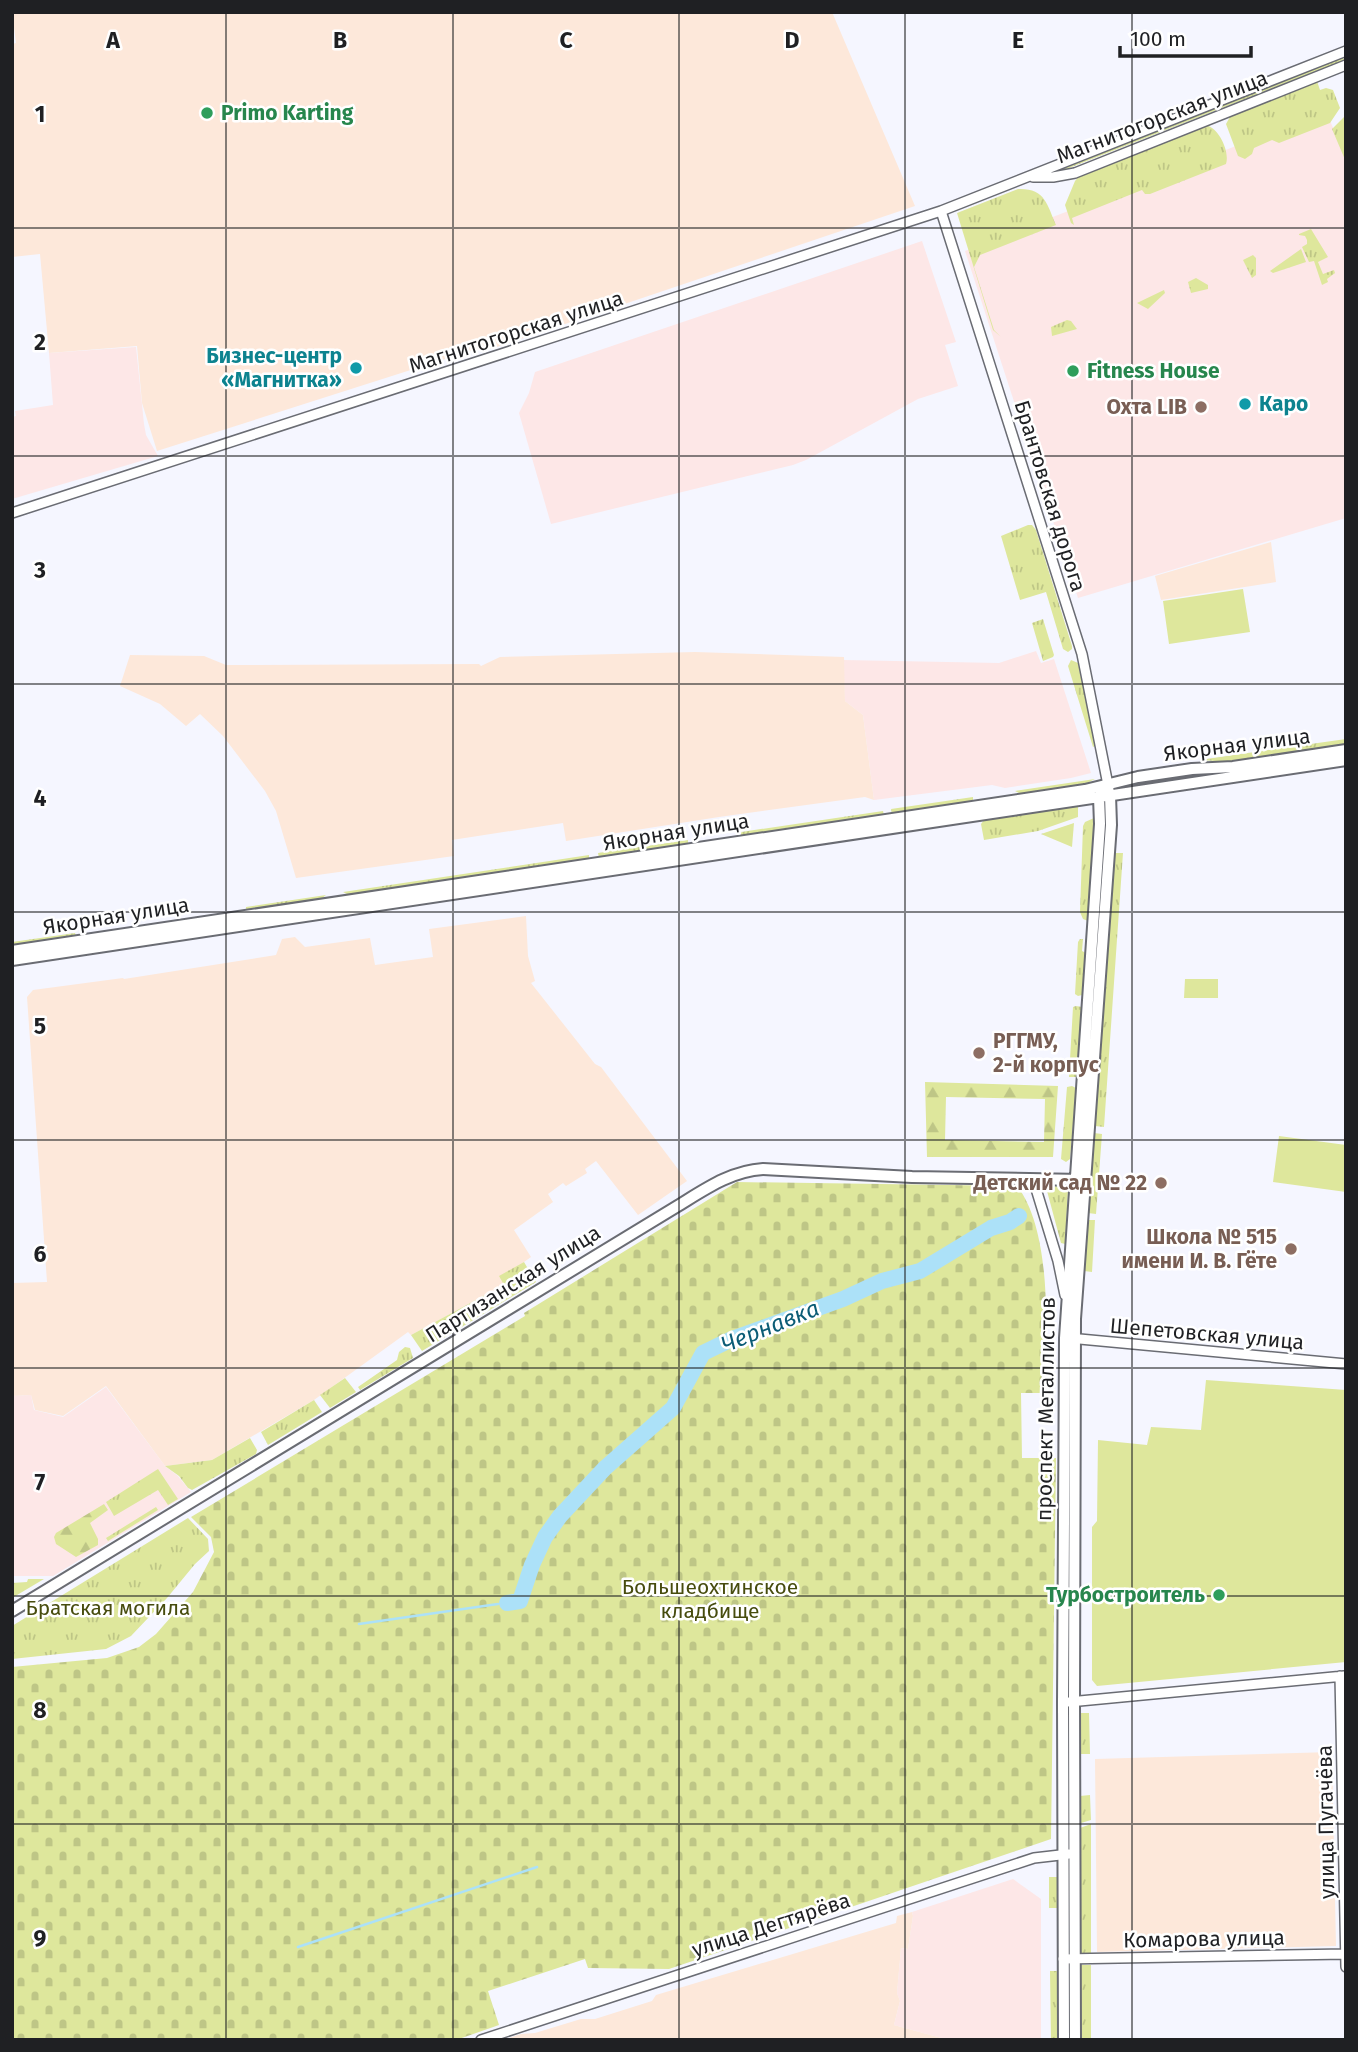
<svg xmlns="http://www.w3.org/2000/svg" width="1358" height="2052" font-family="'Fira Sans',sans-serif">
  <defs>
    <pattern id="grass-tufts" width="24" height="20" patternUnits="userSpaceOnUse" patternTransform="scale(1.75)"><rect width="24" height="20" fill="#dee79c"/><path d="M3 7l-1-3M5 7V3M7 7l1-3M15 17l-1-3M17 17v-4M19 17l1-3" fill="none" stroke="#bec686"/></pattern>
    <pattern id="forest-firs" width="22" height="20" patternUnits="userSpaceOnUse" patternTransform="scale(1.75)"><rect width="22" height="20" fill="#dee79c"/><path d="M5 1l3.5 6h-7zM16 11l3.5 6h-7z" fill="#bec686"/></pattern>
    <pattern id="cemetery-stones" width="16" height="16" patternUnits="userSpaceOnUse" patternTransform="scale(1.75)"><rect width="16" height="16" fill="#dee79c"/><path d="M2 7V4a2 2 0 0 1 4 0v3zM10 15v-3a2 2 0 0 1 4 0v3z" fill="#bec686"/></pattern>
  </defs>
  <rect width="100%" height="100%" fill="#f5f6ff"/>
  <!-- commercial -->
  <path fill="#fde7e7" d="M1326 111 1346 159V518L1078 598 965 251Z
    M922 241 956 342 945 345 958 386 918 399 806 460 793 465 551 524 519 413 529 393 535 372Z
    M136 347 144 424 146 435 158 456 12 499V417L16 416 15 411 53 405 49 353Z
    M1036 651 1041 663 1054 659 1091 773 1071 778 1005 788 992 785 874 800 863 715 845 701 843 660 999 663Z
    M106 1387 165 1466 178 1476 191 1492 53 1576H12V1396L31 1395 34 1410 63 1417Z
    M1013 1879 1041 1899V2040H949L894 2025 900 2001 897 1993 901 1948 908 1949 913 1916 912 1912Z"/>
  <!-- industrial -->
  <path fill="#fde8da" d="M12 12H832L915 206 491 349 489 345 157 451 142 403 137 346 49 353 40 254 12 257V44L16 43Z
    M1271 542 1276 582 1161 600 1155 576Z
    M695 652 844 657 845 701 863 715 874 800 865 797 719 817 566 841 563 823 452 840 454 856 296 878 276 811 265 791 223 736 200 714 186 726 160 704 120 686 130 655 204 656 226 665 479 664 481 666 500 657Z
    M526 916 528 956 535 981 531 983 595 1064 601 1067 687 1181 638 1215 596 1161 585 1169 587 1173 566 1186 563 1183 548 1194 553 1202 514 1230 531 1257 524 1262 508 1289 489 1301 485 1295 411 1335 408 1332 314 1400 212 1460 165 1466 106 1386 63 1416 35 1410 31 1395 12 1396V1283L47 1282 27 997 33 990 123 978 124 979 276 955 282 939 295 937 305 947 370 938 375 965 433 957 429 929Z
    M1332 1752 1336 1946 1097 1952 1095 1759Z
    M912 1912 913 1916 908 1949 901 1948 897 1993 900 2001 894 2025 949 2040H503L521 2034 535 2033 581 2019H595L652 2001 656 1995 896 1923 897 1916Z"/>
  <!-- grass -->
  <path fill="url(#grass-tufts)" d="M1343 57 1344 60 1064 170 1065 168Z
    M1317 81 1320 90 1326 88 1333 90 1340 108 1330 123 1279 143 1272 140 1254 148 1252 154 1245 159 1238 156 1226 124 1231 115Z
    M1344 117 1346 121V162L1332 129Z
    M1206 125C1219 128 1230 152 1226 164L1150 194H1145L1142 190 1072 218 1074 225 1071 223 1065 205 1075 181 1080 175Z
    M1018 189C1045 188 1047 204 1056 225L980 255 974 267 994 330 1001 337 993 330 957 213Z
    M1311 229 1328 257 1318 262 1323 274 1334 270 1335 273 1327 279 1328 282 1322 285 1314 261 1309 262 1302 247 1307 244V240L1305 236 1299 235V234Z
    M1301 249 1306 262 1273 273 1270 271Z
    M1253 255 1256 258V275L1252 278 1243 260Z
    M1196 278 1208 285V289L1191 293 1188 282Z
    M1164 290 1165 293 1148 309 1137 303Z
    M1067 320 1071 321 1077 329 1052 336 1051 327Z
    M1028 525H1032L1036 530 1072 646V649L1068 652 1063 649 1046 592 1020 600 1001 536Z
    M1043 619 1054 655 1053 657 1043 661 1032 623Z
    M1071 660 1078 663 1095 746 1093 747 1068 666Z
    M1346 739V745L1232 762 1199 760Z
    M1095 779 1085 784 1021 794 1015 791Z
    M973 797V801L892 814 891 809Z
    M1078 805V817L1038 831 984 840 981 824 984 820Z
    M883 811 884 815 741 836V832Z
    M1094 818 1088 921 1083 919 1080 912 1083 826 1085 822Z
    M1074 823 1072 847 1041 834Z
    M688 840V844L599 858 598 853Z
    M1115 853H1123L1104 1127 1095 1126Z
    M589 855V859L349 895 343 892Z
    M326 895 320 900 246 911V907Z
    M75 933 76 936 12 946V942Z
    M1080 939H1083L1082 951 1086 953 1082 995 1078 996 1075 994 1078 942Z
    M1076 1006 1082 1007 1076 1077H1069L1073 1007Z
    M1072 1086 1076 1088 1070 1159 1066 1162 1061 1159 1067 1087Z
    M1094 1133 1102 1134 1096 1214 1088 1213Z
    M1051 1186 1064 1187 1068 1190 1065 1244 1061 1243 1047 1191Z
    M1088 1220H1095L1092 1272 1084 1271Z
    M524 1262 536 1282 422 1351 411 1335 485 1295 490 1301 507 1290 499 1276Z
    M405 1347 410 1348 413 1358 360 1390 358 1387 397 1360 399 1352Z
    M345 1378 356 1392 330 1408 320 1395Z
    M314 1400 322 1412 268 1445 261 1432Z
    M250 1438 257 1450 256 1454 192 1490 188 1488 179 1476 165 1466 212 1460Z
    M158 1469 178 1499 168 1505 158 1490 114 1516 106 1502Z
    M156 1507 158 1510 108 1541 106 1538Z
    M188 1518 208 1539 209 1551 195 1564 167 1598 131 1636 106 1649 12 1659V1626Z
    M28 1579H44L12 1598V1583L27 1582Z
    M1078 1713H1089L1090 1754H1079Z
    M1090 1795 1091 1820 1081 1823 1080 1796Z
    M1091 1824V1954H1081L1080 1828Z
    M1049 1877H1058V1908H1049Z
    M1081 1965H1091V2040H1081Z
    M1050 1971H1060L1059 2040H1051Z"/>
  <!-- forest -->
  <path fill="url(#forest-firs)" fill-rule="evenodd" d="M925 1082 1058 1086 1053 1157H927ZM946 1097 1045 1099 1044 1142 945 1140Z
    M104 1504 108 1510 90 1523 98 1539V1545L76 1557 56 1544 54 1537 56 1533Z"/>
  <!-- cemetery -->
  <path fill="url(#cemetery-stones)" d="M737 1182 1017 1186C1045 1221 1048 1298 1045 1342H1041L1042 1393H1021L1022 1458H1056L1051 1839 669 1969 588 1968 585 1959 488 1991 499 2025 456 2040H12V1667L107 1658 139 1647 156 1634 193 1592 214 1552 211 1537 191 1517 525 1316 524 1313Z"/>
  <!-- park -->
  <path fill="#dee79c" d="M1243 589 1250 632 1169 644 1163 601Z
    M1185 979H1218V998H1184Z
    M1279 1136 1346 1145V1192L1273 1182Z
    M1206 1380 1346 1390V1662L1097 1686 1092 1680V1527L1097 1521 1098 1440 1147 1445 1151 1427 1201 1430Z"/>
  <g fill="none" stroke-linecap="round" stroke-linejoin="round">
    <!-- stream -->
    <path stroke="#ace1f8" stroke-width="2.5" d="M359 1624 498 1604
      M298 1947 537 1867"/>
    <!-- river -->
    <path stroke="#ace1f8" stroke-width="16" d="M507 1603 520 1601 532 1565 545 1537 560 1516 605 1468 673 1408 703 1353 732 1339 843 1299 882 1281 920 1271 991 1228 1010 1222 1019 1216"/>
    <defs>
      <path id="minor" d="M1033 177H1053L1075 173 1346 65
        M941 211 1082 654 1109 790
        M12 513 941 211 1346 51
        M1033 1179 1058 1261 1065 1295
        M1069 1338 1346 1364
        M1340 1676 1346 1967
        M1069 1702 1344 1676
        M1063 1959 1346 1954
        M481 2040 1034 1858 1069 1854"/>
      <path id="tertiary" d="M12 951 1085 790 1138 777 1192 769 1233 767 1346 750
        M12 960 1346 760
        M12 1611 676 1207C704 1190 730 1171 763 1169L912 1177 1082 1180
        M1064 2040 1063 1703 1065 1338 1100 824 1099 797 1102 791
        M1075 2040 1074 1702 1075 1319 1111 825 1110 795"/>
    </defs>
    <!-- minor casing -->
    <use href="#minor" stroke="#6a6c73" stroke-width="12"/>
    <!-- tertiary casing -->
    <use href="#tertiary" stroke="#6a6c73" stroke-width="14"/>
    <!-- minor -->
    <use href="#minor" stroke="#fff" stroke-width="9"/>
    <!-- tertiary -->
    <use href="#tertiary" stroke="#fff" stroke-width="10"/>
  </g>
  <!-- grid -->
  <path fill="none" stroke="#1f2023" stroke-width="2" stroke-opacity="0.55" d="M226 12V2040M453 12V2040M679 12V2040M905 12V2040M1132 12V2040M12 228H1346M12 456H1346M12 684H1346M12 912H1346M12 1140H1346M12 1368H1346M12 1596H1346M12 1824H1346"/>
  <!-- markers -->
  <g fill="#2e9e5b" stroke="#fff" stroke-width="2.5">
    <circle cx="207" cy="113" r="7"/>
    <circle cx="1073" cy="371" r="7"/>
    <circle cx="1219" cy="1595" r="7"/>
  </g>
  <g fill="#0f9aa8" stroke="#fff" stroke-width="2.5">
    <circle cx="356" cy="368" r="7"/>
    <circle cx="1245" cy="404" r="7"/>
  </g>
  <g fill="#8d6e63" stroke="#fff" stroke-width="2.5">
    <circle cx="1201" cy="407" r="7"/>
    <circle cx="979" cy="1053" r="7"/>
    <circle cx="1161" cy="1183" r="7"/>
    <circle cx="1291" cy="1249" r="7"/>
  </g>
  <g text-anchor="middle" stroke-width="5" stroke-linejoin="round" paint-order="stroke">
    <!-- leisure labels -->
    <g font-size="21" font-weight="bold" fill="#27864d" stroke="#fff" text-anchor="start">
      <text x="221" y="120">Primo Karting</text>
      <text x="1087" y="378">Fitness House</text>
      <text x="1205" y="1602" text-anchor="end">Турбостроитель</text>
    </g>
    <!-- street labels -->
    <g font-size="21" fill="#1f2023" stroke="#fff">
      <text transform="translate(1162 117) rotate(-21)" y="7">Магнитогорская улица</text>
      <text transform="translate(516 332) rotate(-18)" y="7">Магнитогорская улица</text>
      <text transform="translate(1050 496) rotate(73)" y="7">Брантовская дорога</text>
      <text transform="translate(1237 745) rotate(-7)" y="7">Якорная улица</text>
      <text transform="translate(676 832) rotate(-9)" y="7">Якорная улица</text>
      <text transform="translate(116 916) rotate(-9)" y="7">Якорная улица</text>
      <text transform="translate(513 1284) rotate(-32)" y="7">Партизанская улица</text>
      <text transform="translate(1207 1334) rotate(5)" y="7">Шепетовская улица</text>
      <text transform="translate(1046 1409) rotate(-89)" y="7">проспект Металлистов</text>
      <text transform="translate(1326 1822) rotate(-91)" y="7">улица Пугачёва</text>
      <text transform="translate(771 1925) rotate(-18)" y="7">улица Дегтярёва</text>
      <text transform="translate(1204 1939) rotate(-1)" y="7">Комарова улица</text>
    </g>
    <!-- culture labels -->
    <g font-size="21" font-weight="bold" fill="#0d838f" stroke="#fff" text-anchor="end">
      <text x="342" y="363">Бизнес-центр<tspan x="342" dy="24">«Магнитка»</tspan></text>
      <text x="1259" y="411" text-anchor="start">Каро</text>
    </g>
    <!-- education labels -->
    <g font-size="21" font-weight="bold" fill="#785e54" stroke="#fff" text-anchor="end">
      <text x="1187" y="414">Охта LIB</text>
      <text x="993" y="1048" text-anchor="start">РГГМУ,<tspan x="993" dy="24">2-й корпус</tspan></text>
      <text x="1147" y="1190">Детский сад № 22</text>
      <text x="1277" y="1244">Школа № 515<tspan x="1277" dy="24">имени И. В. Гёте</tspan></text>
    </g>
    <!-- park labels -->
    <g font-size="21" fill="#474c0e" stroke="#fff">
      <text x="710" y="1594">Большеохтинское<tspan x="710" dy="24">кладбище</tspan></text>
      <text x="108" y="1615">Братская могила</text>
    </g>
    <!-- water labels -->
    <g font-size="23" font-style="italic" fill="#0b5c76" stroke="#fff">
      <text transform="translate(770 1326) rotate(-22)" y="8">Чернавка</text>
    </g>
  </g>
  <g font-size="23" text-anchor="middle" font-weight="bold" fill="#1f2023" stroke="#fff" stroke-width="5" stroke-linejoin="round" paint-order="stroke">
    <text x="113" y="48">A</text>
    <text x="340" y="48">B</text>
    <text x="566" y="48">C</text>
    <text x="792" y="48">D</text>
    <text x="1018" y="48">E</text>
    <text x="40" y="122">1</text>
    <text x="40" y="350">2</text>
    <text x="40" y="578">3</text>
    <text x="40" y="806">4</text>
    <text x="40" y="1034">5</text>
    <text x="40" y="1262">6</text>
    <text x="40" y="1490">7</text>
    <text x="40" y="1718">8</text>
    <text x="40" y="1946">9</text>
  </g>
  <!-- border -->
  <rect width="1358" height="2052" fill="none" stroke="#1f2023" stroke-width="28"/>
  <!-- scale -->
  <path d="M1120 46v10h131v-10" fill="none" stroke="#1f2023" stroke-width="3.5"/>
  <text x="1130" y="46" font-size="21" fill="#1f2023" stroke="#ffffff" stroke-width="5" paint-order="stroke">100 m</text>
</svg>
